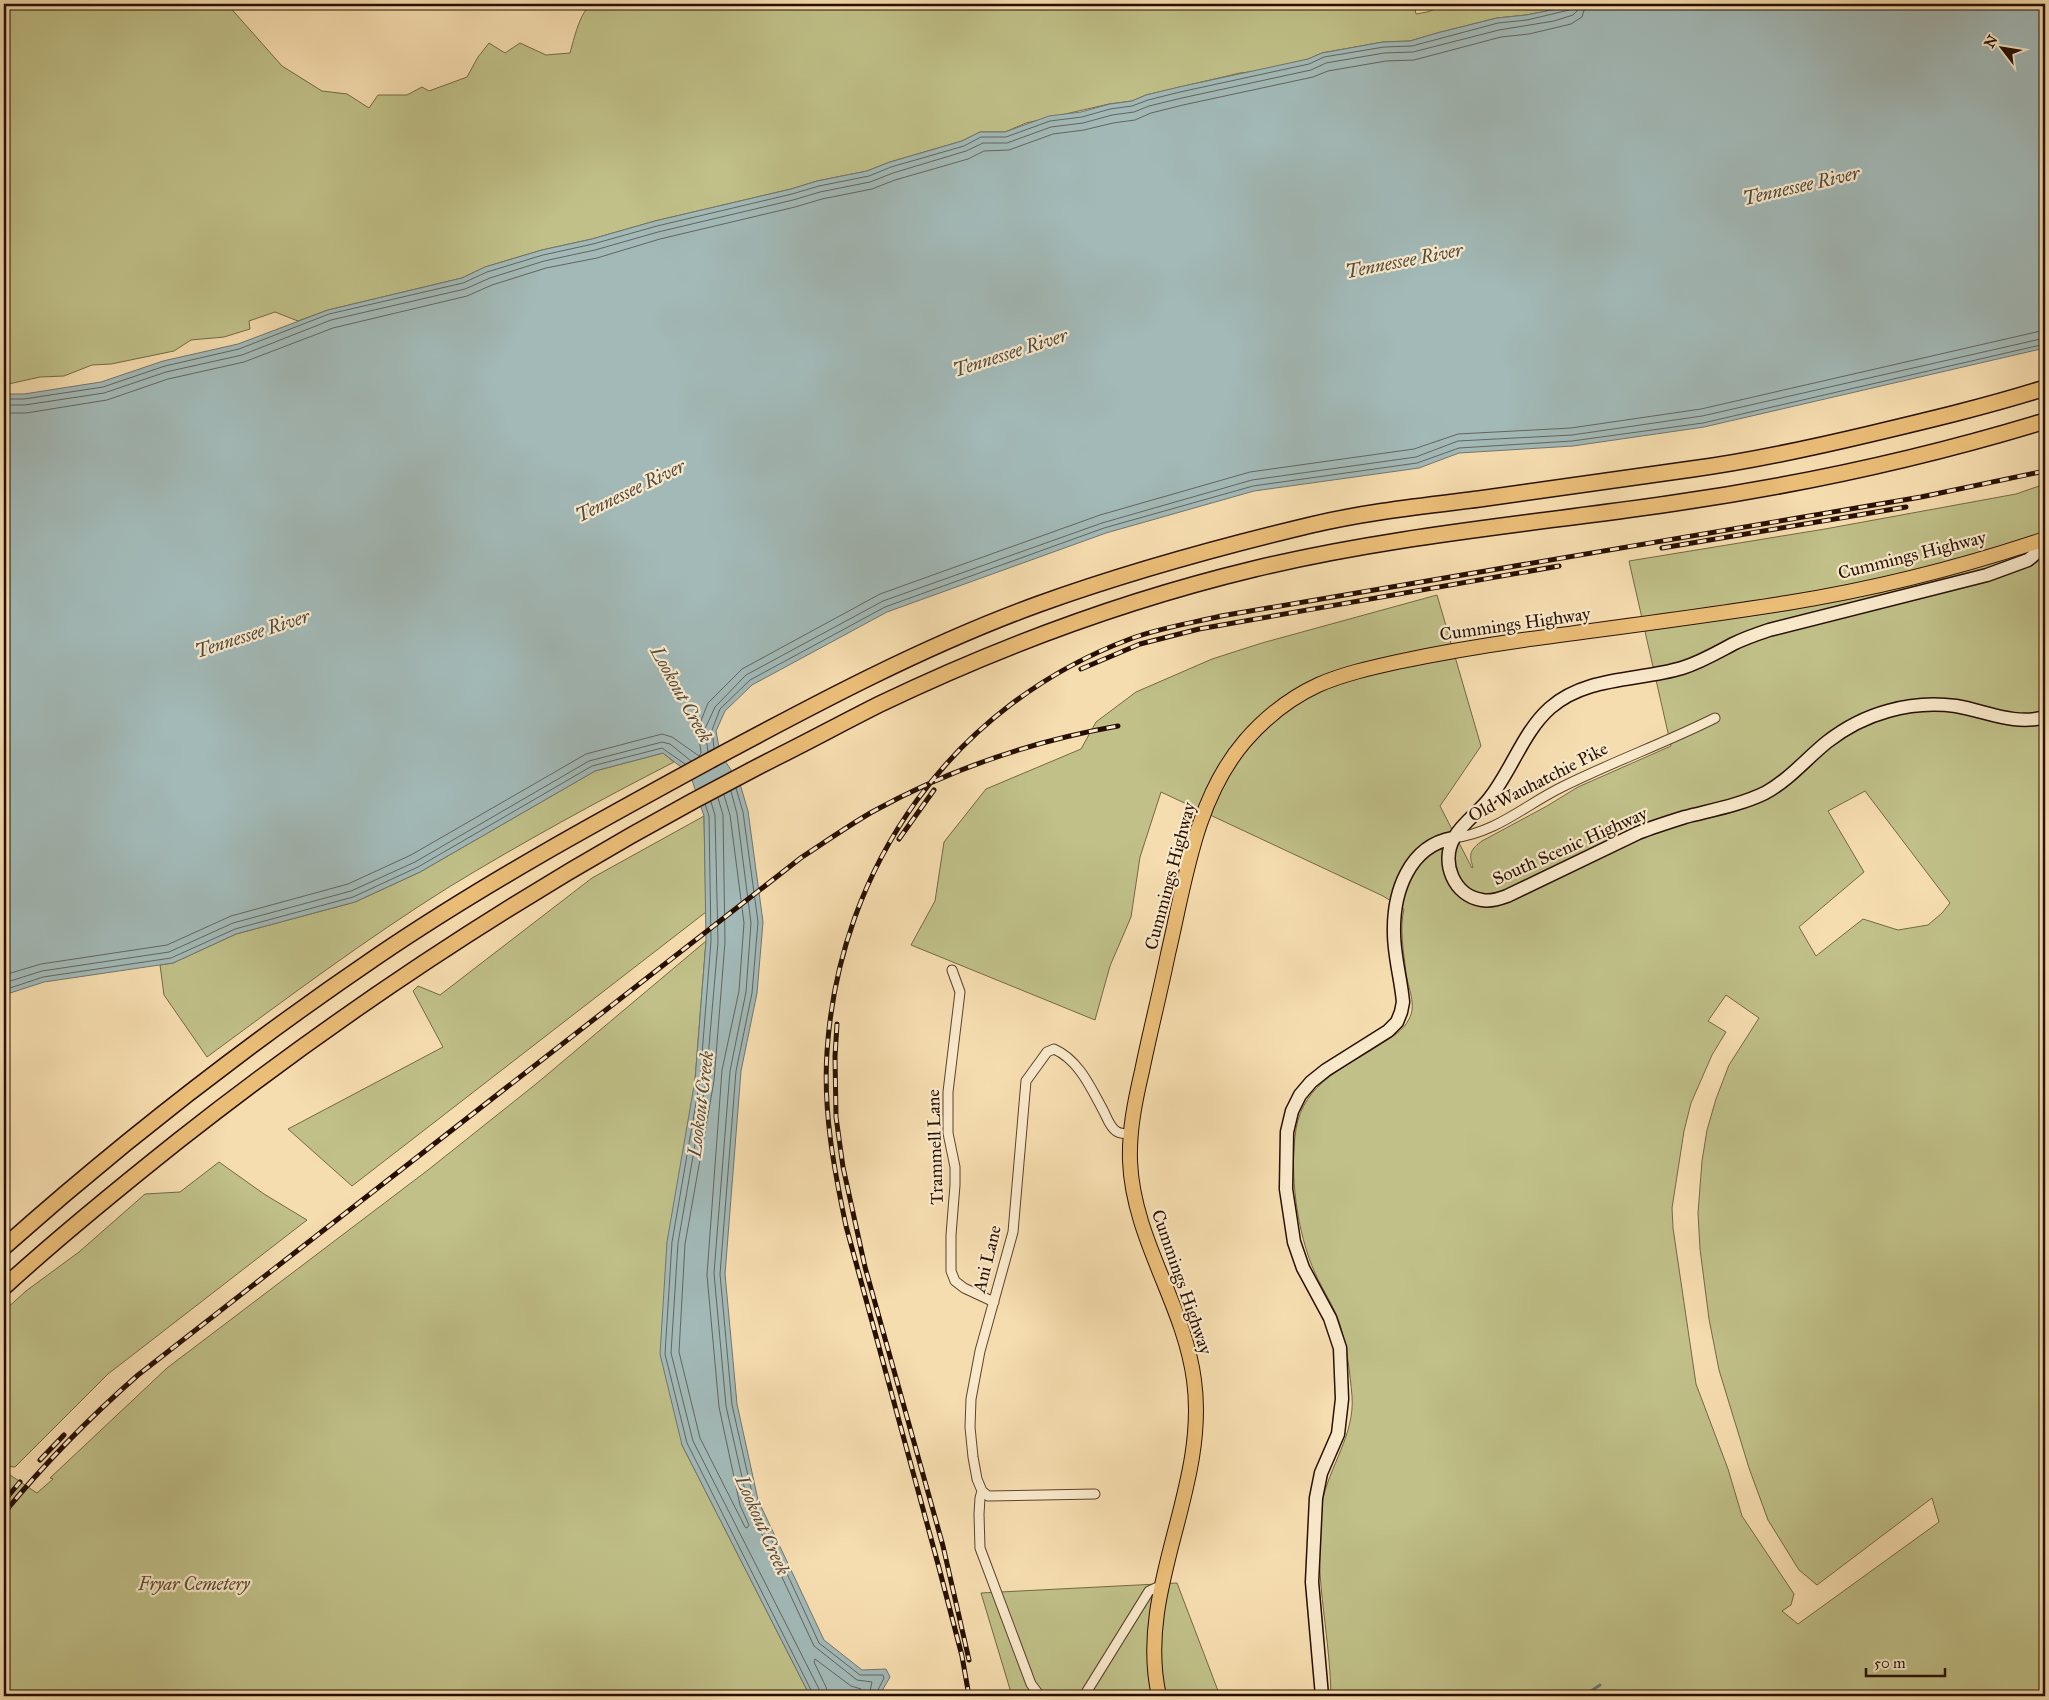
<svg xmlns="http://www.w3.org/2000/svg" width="2049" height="1700" font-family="'IM FELL Great Primer',serif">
  <rect width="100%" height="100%" fill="#f6ddaf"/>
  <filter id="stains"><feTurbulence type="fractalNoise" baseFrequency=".004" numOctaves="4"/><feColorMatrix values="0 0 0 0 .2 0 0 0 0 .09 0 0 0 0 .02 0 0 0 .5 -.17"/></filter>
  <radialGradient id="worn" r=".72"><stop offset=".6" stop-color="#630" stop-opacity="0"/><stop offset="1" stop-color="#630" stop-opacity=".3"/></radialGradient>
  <!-- green -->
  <path fill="#c0c088" stroke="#746844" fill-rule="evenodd" d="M4 4H227L282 66 322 91 347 94 369 108 378 95H407L422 87 429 91 467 77 478 57 489 43 505 53 520 43 546 55 570 53C574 39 580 11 592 4H1414L1416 14 1427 12 1449 4H1583L1526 15 1497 18 1437 33 1410 41 1383 42 1322 53 1308 59 1266 70 1240 73 1146 95 1132 101 1109 104 1026 123 1005 132H980L962 141 890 162 867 171 817 181 791 189 655 221 592 239 542 250 485 267 462 278 328 310 298 321 275 312 249 321 250 329 224 337 191 340 174 351 111 364 92 365 64 376 40 377 4 385Z
    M2045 484V1696H1331C1330 1632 1312 1567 1322 1503 1329 1466 1355 1435 1352 1396 1350 1373 1347 1349 1341 1328 1336 1309 1323 1291 1315 1273 1297 1233 1289 1173 1296 1129 1304 1082 1345 1068 1381 1044 1392 1037 1403 1031 1409 1019 1417 1005 1408 988 1406 973 1404 953 1399 929 1404 909L1383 896 1161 792 1140 857 1131 917 1110 966 1095 1020 911 945 935 901 944 842 986 789 1081 749 1096 722 1136 692 1212 659 1262 643 1437 595 1481 746 1440 806 1472 868 1473 867C1468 854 1471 849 1482 841L1547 806 1578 787 1671 746 1629 561 1825 529 2016 494ZM1865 791 1950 903 1942 913 1928 925 1898 930 1863 919 1816 956 1799 927 1864 872 1828 811ZM1726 995 1759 1018 1729 1065 1716 1099 1707 1130 1702 1161 1698 1213 1700 1249 1709 1319 1719 1370 1749 1468 1768 1520 1799 1570 1817 1585 1932 1498 1939 1522 1798 1624 1782 1611 1791 1605 1794 1594 1742 1516 1728 1469 1696 1384 1673 1228 1672 1208 1684 1131 1691 1103 1712 1055 1726 1032 1708 1021Z
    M663 753 674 762C598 801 523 842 449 887 366 939 287 998 207 1057L164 995 160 965 173 963 236 934 355 902 420 872 595 771Z
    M704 816 706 912 352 1186 288 1129 443 1047 413 991 418 986 440 995 592 878Z
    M706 941 695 1080 682 1445 810 1696H4V1471L37 1493 53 1479 50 1478 167 1368 428 1170 536 1084Z
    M219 1162 264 1194 307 1220 108 1374 15 1467 4 1466V1311L26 1291 79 1252 145 1194 180 1192Z
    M1177 1583 1220 1696H1012L981 1593Z"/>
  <!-- water -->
  <path fill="#a2b9b7" stroke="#71756e" d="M1583 4H2045V348L1704 427 1573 446 1459 453 1419 468 1254 491 1106 533 887 612 752 685 725 711 716 731 720 753 740 784 748 811 763 922 757 993 741 1071 725 1274 737 1404 758 1500 824 1640 862 1670 886 1669 890 1677 879 1696H810L682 1445 660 1354 667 1242 695 1080 706 941 704 816 690 774 663 753 595 771 420 872 355 902 236 934 173 963 44 982 4 995V394H24L101 382 163 361 238 344 328 310 462 278 485 267 542 250 592 239 655 221 791 189 817 181 867 171 890 162 962 141 980 132H1005L1049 116 1081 112 1110 104 1132 101 1146 95 1179 87 1308 59 1322 53 1383 42 1410 41 1437 33 1497 18 1526 15Z"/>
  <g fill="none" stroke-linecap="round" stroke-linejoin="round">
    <!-- shore -->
    <path stroke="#64645c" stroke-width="1" d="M4 399H24L103 387 165 366 239 349 329 314 463 283 487 272 543 255 593 244 657 226 792 194 819 186 869 176 891 167 964 146 981 137H1006L1050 121 1082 117 1110 109 1132 106 1148 100 1180 92 1309 64 1324 57 1384 47 1412 46 1498 23 1527 20 1569 10 1572 4
      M4 405H25L104 393 166 372 242 355 331 320 465 289 490 278 544 261 595 250 658 232 793 200 820 192 870 182 893 173 966 151 983 143H1007L1051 127 1083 123 1112 115 1134 112 1149 106 1182 98 1311 70 1326 63 1384 53 1413 52 1499 30 1554 21 1573 15 1577 11 1579 4
      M4 413H26L107 400 168 379 244 362 333 328 467 296 492 285 546 268 597 258 660 239 795 207 822 199 872 189 895 180 968 159 984 151 1009 150 1053 134 1084 130 1113 123 1135 120 1151 113 1183 105 1313 77 1328 71 1386 61 1414 60 1501 37 1529 34 1571 24 1582 17 1586 4
      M714 748 712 730 720 709 750 680 885 607 1104 528 1253 486 1417 463 1459 448 1572 441 1703 423 2045 344
      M708 752 705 729 715 707 746 675 883 601 1102 523 1252 480 1416 457 1458 441 1572 435 1702 416 2045 338
      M736 788 743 812 758 922 752 993 736 1071 720 1274 732 1405 754 1502 819 1643 860 1675H883L884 1678 875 1696
      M731 791 737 814 751 923 746 992 730 1071 714 1273 726 1406 748 1504 814 1646 857 1680 872 1682 869 1696
      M718 798 723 815 725 942 714 1081 685 1244 679 1352 700 1438 745 1527 747 1528 749 1525 740 1505 719 1407 707 1275 722 1070 739 991 744 923 730 815 724 795
      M711 802 715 815 718 942 706 1081 678 1243 671 1353 693 1441 819 1689 820 1696
      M705 804 709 816 711 941 700 1080 672 1242 665 1354 687 1443 814 1696
      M4 975 41 964 167 945 231 916 348 884 411 855 586 754 662 734 672 737 699 756 701 753 698 728 708 703 742 669 880 594 1100 515 1250 472 1414 449 1458 434 1571 428 1701 409 2045 330
      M4 983 42 971 169 952 233 923 351 891 415 862 589 761 662 742 670 744 691 761
      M4 990 43 977 171 958 235 929 353 897 418 867 592 766 662 748 685 764
      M828 1696 826 1687 814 1662 815 1659 851 1686 861 1689V1696"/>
    <!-- stream -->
    <path stroke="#71756e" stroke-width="3" d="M1584 1696 1600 1685"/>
    <defs>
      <path id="street" d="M1453 838C1496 833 1525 805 1562 787 1612 762 1665 743 1715 718
        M952 970 960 992 948 1092V1133L955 1167V1185L951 1235V1271L955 1281 964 1288 994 1302
        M982 1491 980 1498 979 1514 980 1548 1031 1684 1040 1696
        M1095 1494 988 1496 982 1491 977 1479 973 1457 970 1427 971 1399 980 1351 1013 1232 1026 1081 1047 1052 1054 1049C1079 1060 1091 1088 1104 1112 1107 1118 1110 1127 1116 1131 1120 1134 1126 1134 1131 1134
        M1084 1696 1149 1591 1162 1585"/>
      <path id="secondary" d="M2037 542 2034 555 2028 560 1987 575 1769 630C1757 634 1745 638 1733 644 1716 653 1701 662 1682 668 1639 681 1586 676 1550 708 1523 732 1512 770 1489 799 1479 812 1462 823 1454 838 1440 862 1454 896 1482 900 1490 902 1499 899 1507 896L1638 833C1653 827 1669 822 1685 817 1712 810 1740 805 1765 793 1789 780 1806 759 1827 742 1845 728 1866 717 1888 711 1909 705 1933 703 1956 706 1986 711 2015 726 2045 717
        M1322 1696 1312 1582 1316 1498 1321 1473 1338 1434 1342 1399 1340 1348 1330 1318 1303 1268 1294 1242 1286 1189 1287 1132 1292 1111 1300 1095 1311 1082 1326 1070 1388 1031 1397 1022 1401 1012 1403 1002C1401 979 1394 956 1394 933 1393 892 1409 846 1453 838"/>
      <path id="primary" d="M1159 1696C1135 1589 1209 1489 1194 1380 1184 1304 1133 1239 1130 1161 1129 1130 1135 1101 1142 1071 1150 1032 1160 993 1168 954 1185 882 1195 799 1245 741 1265 718 1290 698 1318 685 1343 674 1370 668 1397 662 1439 653 1481 646 1523 640 1611 628 1699 617 1787 603 1874 589 1962 567 2045 539"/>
      <path id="highway" d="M4 1247C122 1142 248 1044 379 955 485 883 599 821 711 760 817 703 926 645 1039 604 1128 572 1219 547 1311 525 1365 512 1423 506 1479 499 1550 489 1621 479 1692 469 1752 461 1811 448 1870 434 1929 420 1988 406 2045 388
        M4 1287C60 1236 119 1188 178 1141 366 993 566 864 779 756 813 739 846 721 880 704 999 647 1125 600 1254 569 1390 536 1530 524 1668 504 1794 486 1924 458 2045 421"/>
    </defs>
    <!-- street casing -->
    <use href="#street" stroke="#5b422c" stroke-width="11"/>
    <!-- secondary casing -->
    <use href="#secondary" stroke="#270f00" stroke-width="15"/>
    <!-- primary casing -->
    <use href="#primary" stroke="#270f00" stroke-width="16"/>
    <!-- highway casing -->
    <use href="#highway" stroke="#270f00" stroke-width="18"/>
    <!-- street -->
    <use href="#street" stroke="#f9e9cb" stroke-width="9"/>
    <!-- secondary -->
    <use href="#secondary" stroke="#f9e9cb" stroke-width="12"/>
    <!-- primary -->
    <use href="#primary" stroke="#ebbe78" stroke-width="14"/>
    <!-- highway -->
    <use href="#highway" stroke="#ebbe78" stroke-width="15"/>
    <defs>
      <path id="rail" d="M1662 548 1906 507
        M1081 669 1140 644 1199 629 1559 566
        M899 839 934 790
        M837 1024 835 1056 836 1117 843 1167 865 1267 943 1546 969 1660
        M40 1460 64 1435
        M4 1501 20 1482
        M4 1513C45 1463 89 1418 138 1375L802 857C825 842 848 826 872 812 948 770 1033 741 1118 726
        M969 1696 962 1656 938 1564 846 1226C834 1169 823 1111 827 1052 839 865 954 705 1130 639 1159 628 1192 623 1221 616L1921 497 2045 471"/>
    </defs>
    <!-- rail casing -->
    <use href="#rail" stroke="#270f00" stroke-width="5"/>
    <!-- rail -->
    <use href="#rail" stroke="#f9e9cb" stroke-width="3" stroke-dasharray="9" stroke-linecap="butt"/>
  </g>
  <g text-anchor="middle" stroke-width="4.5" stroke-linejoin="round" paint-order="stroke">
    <!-- street labels -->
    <g font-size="18" fill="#270f00" stroke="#f9e9cb">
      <text transform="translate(1912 555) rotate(-14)" y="6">Cummings Highway</text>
      <text transform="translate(1515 624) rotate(-8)" y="6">Cummings Highway</text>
      <text transform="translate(1538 782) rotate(-27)" y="6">Old Wauhatchie Pike</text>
      <text transform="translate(1570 846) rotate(-24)" y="6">South Scenic Highway</text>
      <text transform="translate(1170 876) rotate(-75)" y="6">Cummings Highway</text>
      <text transform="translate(935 1147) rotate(-92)" y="6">Trammell Lane</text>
      <text transform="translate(987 1259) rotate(-76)" y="6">Ani Lane</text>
      <text transform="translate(1182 1282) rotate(71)" y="6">Cummings Highway</text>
    </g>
    <!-- park labels -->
    <g font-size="18" font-style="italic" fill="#5d4d30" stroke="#f9e9cb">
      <text x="194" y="1590">Fryar Cemetery</text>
    </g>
    <!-- water labels -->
    <g font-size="19" font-style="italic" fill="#524a40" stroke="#f9e9cb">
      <text transform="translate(1801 185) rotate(-13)" y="7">Tennessee River</text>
      <text transform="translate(1404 260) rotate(-11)" y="7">Tennessee River</text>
      <text transform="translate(1010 352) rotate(-18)" y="7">Tennessee River</text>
      <text transform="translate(630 490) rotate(-26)" y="7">Tennessee River</text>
      <text transform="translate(252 633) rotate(-18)" y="7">Tennessee River</text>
      <text transform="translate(682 694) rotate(61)" y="7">Lookout Creek</text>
      <text transform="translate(700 1104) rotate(-83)" y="7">Lookout Creek</text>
      <text transform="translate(763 1525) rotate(66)" y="7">Lookout Creek</text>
    </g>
  </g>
  <!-- margin -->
  <rect width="2049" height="1700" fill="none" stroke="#f6ddaf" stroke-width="20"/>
  <rect x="5" y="5" width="2039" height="1690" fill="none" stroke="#270f00" stroke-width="2.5"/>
  <rect x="10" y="10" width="2029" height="1680" fill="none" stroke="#270f00"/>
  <!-- north arrow -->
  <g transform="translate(2002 48) rotate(301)" stroke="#f9e9cb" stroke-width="4" paint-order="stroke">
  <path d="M0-4L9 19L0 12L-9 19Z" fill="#270f00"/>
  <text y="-8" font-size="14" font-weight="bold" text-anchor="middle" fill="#270f00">N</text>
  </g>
  <!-- scale -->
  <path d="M1866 1668v8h79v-8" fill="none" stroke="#270f00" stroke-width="2.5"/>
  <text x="1874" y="1668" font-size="15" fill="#270f00" stroke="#f9e9cb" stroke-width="4" paint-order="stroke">50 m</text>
  <rect width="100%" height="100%" filter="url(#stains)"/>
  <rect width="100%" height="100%" fill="url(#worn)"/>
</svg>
